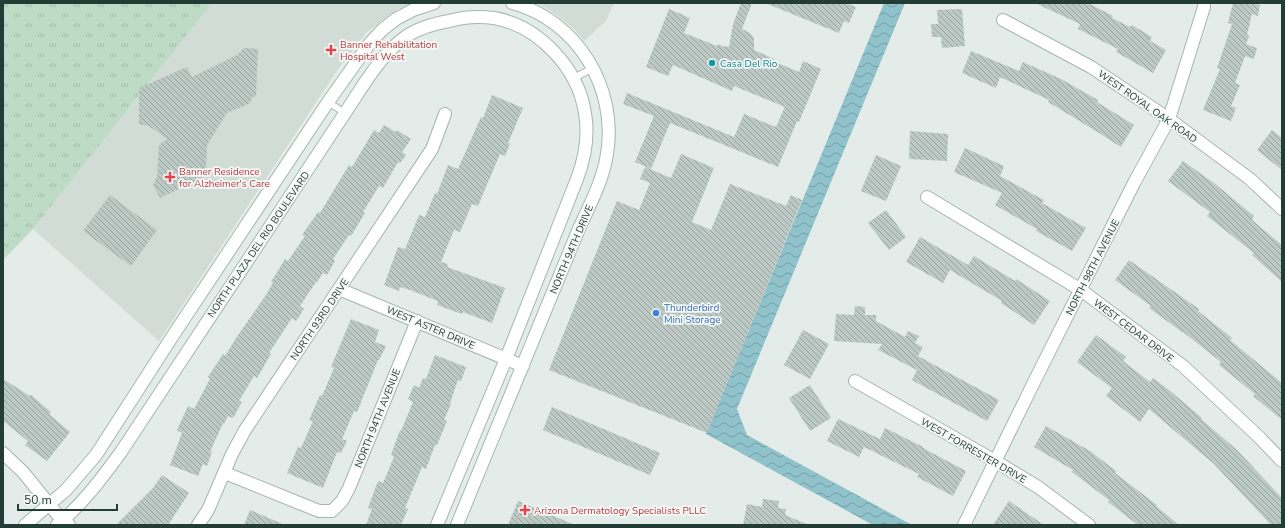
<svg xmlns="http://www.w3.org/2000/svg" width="1285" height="528" font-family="'Nunito Sans',sans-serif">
  <defs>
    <pattern id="grass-tufts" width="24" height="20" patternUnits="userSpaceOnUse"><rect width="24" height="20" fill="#bedbc6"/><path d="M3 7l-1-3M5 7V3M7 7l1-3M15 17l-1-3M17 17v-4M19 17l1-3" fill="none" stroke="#a3bdab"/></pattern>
    <pattern id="water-waves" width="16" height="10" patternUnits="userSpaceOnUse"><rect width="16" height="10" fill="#90c2cc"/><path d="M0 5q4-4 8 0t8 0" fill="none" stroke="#759fa6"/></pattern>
    <pattern id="building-back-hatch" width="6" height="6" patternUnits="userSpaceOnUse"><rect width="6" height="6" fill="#bcc9c4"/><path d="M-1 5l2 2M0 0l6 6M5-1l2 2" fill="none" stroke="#99a4a0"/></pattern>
  </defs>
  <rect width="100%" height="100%" fill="#e3ece8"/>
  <!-- built -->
  <path fill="#d2dcd7" d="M212 3H411L396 10 367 32 338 69 159 341 33 229Z
    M537 3H614L606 21 584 41 574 29 553 12Z"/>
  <!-- grass -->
  <path fill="url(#grass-tufts)" d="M3 3H212L33 229 3 260Z"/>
  <!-- water -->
  <path fill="url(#water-waves)" d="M884 3H905L737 409 747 435 912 525H873L706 434Z"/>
  <!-- building -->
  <path fill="url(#building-back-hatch)" d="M741 3H752L742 29 750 33 754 38V50L774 59 773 61 799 72 803 61 821 69 799 122 797 121 778 167 670 123 651 169 635 162 654 116 623 104 627 93 734 137 744 114 776 127 785 107 734 86 732 91 673 65 668 76 646 67 669 9 690 18 684 33 717 46 718 44 725 47V46L729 47 733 24Z
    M765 3H846L856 7 849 23 844 21 839 33Z
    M1035 3H1088L1113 16 1112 18 1130 27 1132 25 1152 37 1150 41 1166 50 1153 73 1116 52 1118 49 1078 29 1080 24Z
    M1233 3H1251L1260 5 1258 16 1252 14 1247 35 1249 36 1246 44 1257 48 1254 59 1245 56 1235 83 1240 85 1231 106 1236 108 1231 121 1203 110 1220 69 1217 68 1232 24 1228 23Z
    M962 9 965 46 942 48 941 37H932L931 24H938L937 10Z
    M244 48 258 49 256 96 252 97 250 103 227 113 207 145 206 171 201 172 202 178 160 198 153 185 157 176 159 145 167 139 149 126 139 124V88L187 67 192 77 237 55Z
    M971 51 1019 71 1023 62 1061 79 1098 100 1097 102 1134 125 1121 147 1091 128 1048 102 1049 100 1000 77 996 88 962 73Z
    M492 95 523 108 508 143 510 144 505 156 500 154 478 206 472 204 460 232 454 230 441 262 448 264 447 267 505 288 492 323 463 312 462 314 437 305 438 301 410 290 400 287 399 291 384 285 398 247 405 249 419 215 425 217 435 193 437 194 448 165 458 169 481 117 483 118Z
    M384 125 396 132 397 130 411 139 402 152 406 155 400 163 398 162 383 188 379 186 363 212 365 213 351 236 349 235 333 259 335 261 327 275 323 273 317 282H316L300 306 304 309 296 321 292 318 269 353 271 354 257 378 254 376 239 401 242 402 233 418 228 416 224 424 223 423 210 452H212L207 466 203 464 198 476 170 465 182 433 177 430 188 406 194 409 210 379 208 377 223 354 225 356 238 335 264 298 273 283 271 282 285 259 288 261 305 236 302 235 318 212 320 213 349 165 352 167 374 130 379 133Z
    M1272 130 1282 138V170L1257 150Z
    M910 131 948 134 947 161 909 159Z
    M965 148 1004 166 1000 176 1044 200 1042 203 1086 228 1072 251 1036 231 1037 229 995 205 1002 193 954 172Z
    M681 154 714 168 692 222 711 230 730 184 786 206 791 195 802 200 707 433 549 370 617 201 639 210 650 183 640 179 645 167 671 178Z
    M876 155 901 166 886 201 861 191Z
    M1183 161 1214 183 1254 216 1252 220 1282 245V282L1252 255 1254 253 1207 216 1210 212 1168 181Z
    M110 195 157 230 131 266 83 231Z
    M886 210 906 237 889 250 868 223Z
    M920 237 968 265 974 256 1015 281 1016 279 1050 301 1034 325 1001 303 1002 301 950 270 943 283 906 262Z
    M1129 260 1199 309 1198 311 1232 338 1230 340 1282 383V420L1253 396 1255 394 1219 365 1221 362 1183 332H1182L1149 308 1151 306 1115 280Z
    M855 306 865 307V315H876V321L905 337 908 331 919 336 915 343 923 347 918 356 999 400 987 421 912 380 917 370 878 350 882 344 834 341 836 314 854 315Z
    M351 319 379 330 375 342 386 346 379 360H378L357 412 354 411 342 439 347 441 341 453 337 452 323 488 287 473 298 447 301 448 313 421 309 420 320 395 322 396 334 368 331 367Z
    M803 330 829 344 810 379 784 365Z
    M1096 335 1126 357 1123 361 1150 382 1153 378 1169 390 1202 418 1201 419 1237 450 1282 498V525H1271L1214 464 1149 409 1140 422 1106 396 1112 388 1077 362Z
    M435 355 466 367 461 381 458 380 450 403 451 404 444 420 447 421 437 445H435L426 469 422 467 405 508 408 509 401 525H366L372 509 368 508 378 481 383 483 394 457 391 455 400 430 401 431 413 402 408 399 414 385 419 388 423 378 426 379Z
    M3 379 30 396 31 395 51 412 49 414 70 432 47 461 25 445 28 441 3 421Z
    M810 385 831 418 810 431 789 398Z
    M552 407 660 453 650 475 543 430Z
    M838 419 880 439 885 428 923 447V448L966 471 953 496 917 477 919 474 864 447 859 457 827 441Z
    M1046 426 1090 451 1116 471 1115 473 1157 505 1156 506 1179 525H1138L1108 502 1109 500 1072 472 1073 470 1034 447Z
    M162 475 189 493 168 525H116L153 488Z
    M763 499 779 501 778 508 786 509 785 515 809 525H743L747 504 762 507Z
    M518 501 575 525H508Z
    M1009 501 1044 525H993Z
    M250 510 285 525H244Z"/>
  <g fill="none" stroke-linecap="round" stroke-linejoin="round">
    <defs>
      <path id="lane" d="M574 78 593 68
        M328 102 345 113"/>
      <path id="street" d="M1003 20 1091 67 1169 119 1250 179 1282 209
        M927 197 1081 290 1183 366 1259 437 1282 461
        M339 289 523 366
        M855 381 995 461 1038 487 1089 525
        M3 453 23 472 57 514 69 525
        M225 473 319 511H332L342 501 349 488 417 321
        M198 525 208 510 232 454 245 430 432 149 445 114
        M964 525 1035 380 1134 183 1169 119 1204 7V3"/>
      <path id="secondary" d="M25 525 66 490 96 455 172 337 328 102 370 43 382 30 396 19 413 10 434 3
        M57 525C82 505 102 478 121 452L349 107C364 84 381 55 404 38 417 28 433 24 449 21 463 17 479 16 494 18 539 26 578 68 585 113 589 136 585 158 577 179L506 359 437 525
        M457 525 578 231C589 206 603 181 607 154 618 88 577 20 512 3"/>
    </defs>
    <!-- lane casing -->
    <use href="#lane" stroke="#a6b4af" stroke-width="8"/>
    <!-- street casing -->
    <use href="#street" stroke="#a6b4af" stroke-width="14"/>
    <!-- secondary casing -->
    <use href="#secondary" stroke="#a3b7b0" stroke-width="14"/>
    <!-- lane -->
    <use href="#lane" stroke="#fff" stroke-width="6"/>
    <!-- street -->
    <use href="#street" stroke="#fff" stroke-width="12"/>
    <!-- secondary -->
    <use href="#secondary" stroke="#fff" stroke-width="12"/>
  </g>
  <!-- markers -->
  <g fill="#e0444e" stroke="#f4f9f6" stroke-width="1.5">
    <path d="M329 44h4v4h4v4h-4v4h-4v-4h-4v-4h4z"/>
    <path d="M168 171h4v4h4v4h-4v4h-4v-4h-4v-4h4z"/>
    <path d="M523 504h4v4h4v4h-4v4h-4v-4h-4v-4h4z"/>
  </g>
  <circle fill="#0f9aa8" stroke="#f4f9f6" stroke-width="1.5" cx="712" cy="63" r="4"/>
  <circle fill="#3f7fe0" stroke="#f4f9f6" stroke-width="1.5" cx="656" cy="313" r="4"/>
  <g text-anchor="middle" stroke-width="3.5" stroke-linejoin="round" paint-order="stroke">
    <!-- health labels -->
    <g font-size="10" fill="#be3a42" stroke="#f4f9f6" text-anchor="start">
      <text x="340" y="48">Banner Rehabilitation<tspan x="340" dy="12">Hospital West</tspan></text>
      <text x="179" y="175">Banner Residence<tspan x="179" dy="12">for Alzheimer's Care</tspan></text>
      <text x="534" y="514">Arizona Dermatology Specialists PLLC</text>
    </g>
    <!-- culture labels -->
    <g font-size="10" fill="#0d838f" stroke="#f4f9f6" text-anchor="start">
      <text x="720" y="67">Casa Del Rio</text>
    </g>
    <!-- street labels -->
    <g font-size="10" fill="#243c36" stroke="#f4f9f6">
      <text transform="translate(1148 106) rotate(35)" y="4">WEST ROYAL OAK ROAD</text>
      <text transform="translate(258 244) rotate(-56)" y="4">NORTH PLAZA DEL RIO BOULEVARD</text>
      <text transform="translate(571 249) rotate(-67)" y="4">NORTH 94TH DRIVE</text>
      <text transform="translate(1092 267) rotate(-63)" y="4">NORTH 98TH AVENUE</text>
      <text transform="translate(319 319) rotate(-56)" y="4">NORTH 93RD DRIVE</text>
      <text transform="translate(431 327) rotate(23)" y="4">WEST ASTER DRIVE</text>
      <text transform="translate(1134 330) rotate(37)" y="4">WEST CEDAR DRIVE</text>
      <text transform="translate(377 418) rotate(-68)" y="4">NORTH 94TH AVENUE</text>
      <text transform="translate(974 450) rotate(30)" y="4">WEST FORRESTER DRIVE</text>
    </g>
    <!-- shop labels -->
    <g font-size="10" fill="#366cbe" stroke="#f4f9f6" text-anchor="start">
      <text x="664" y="311">Thunderbird<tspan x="664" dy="12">Mini Storage</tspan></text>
    </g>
  </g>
  <!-- border -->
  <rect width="1285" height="528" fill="none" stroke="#243c36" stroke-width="8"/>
  <!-- scale -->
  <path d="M18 504v6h99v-6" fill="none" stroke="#243c36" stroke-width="2"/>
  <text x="24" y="504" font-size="12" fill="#243c36" stroke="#f4f9f6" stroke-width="3" paint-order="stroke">50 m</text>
</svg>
